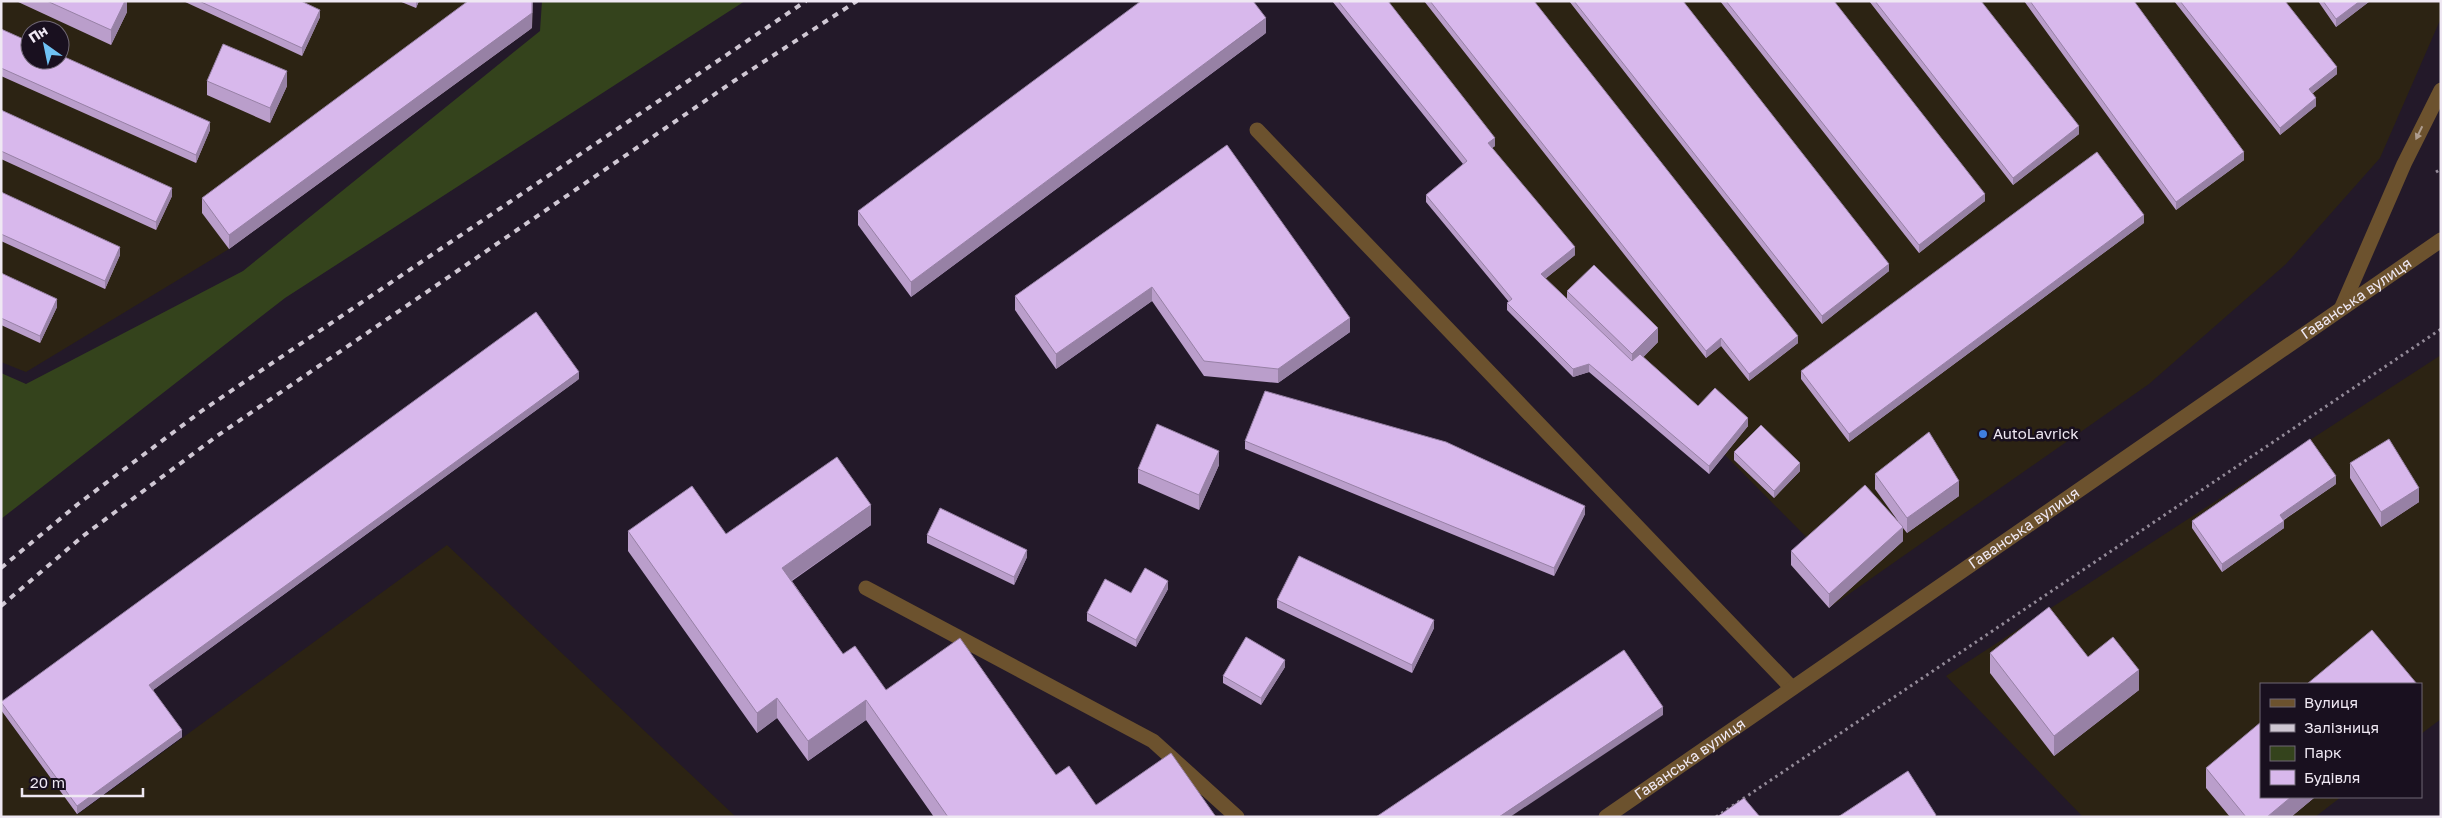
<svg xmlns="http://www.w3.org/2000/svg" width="2442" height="818" font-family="'Golos Text',sans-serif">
  <rect width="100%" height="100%" fill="#231929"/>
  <!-- industrial -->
  <path fill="#2c2313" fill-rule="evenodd" d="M1 1H533L532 28 229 249 26 372 1 362ZM30 30H60V60H30Z
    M1332 1H2441V18L2380 158 2286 264 2149 384 1829 608 1791 565 1814 545 1725 455 1732 444 1541 282 1575 254Z
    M2441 355V719L2421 734V684H2261V797H2341L2315 817H2083L1946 676Z
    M447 545 736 817H1V710L78 814Z"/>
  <!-- green -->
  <path fill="#34431c" d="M542 1H745L285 298 1 519V373L26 384 243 271 540 31Z"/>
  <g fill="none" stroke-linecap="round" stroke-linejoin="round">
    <!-- path -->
    <path stroke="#938a98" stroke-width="3" stroke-dasharray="2.5 4" stroke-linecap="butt" d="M2436 172 2441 169
      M1716 817 2441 329"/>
    <!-- minor -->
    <g stroke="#6c522e" stroke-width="15">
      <path d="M1257 130 1792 688"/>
      <path d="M2342 307 2404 164 2441 90"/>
      <path d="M866 588 1153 741 1237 817"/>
      <path id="s1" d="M1606 817 2441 240"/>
    </g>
    <!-- rail -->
    <path stroke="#cfc7d3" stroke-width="4" stroke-dasharray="6 6" stroke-linecap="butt" d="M1 568 78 504 203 410 806 1
      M1 606 83 536 217 436 734 81 857 1"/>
  </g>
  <!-- wall -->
  <path fill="#ba9ecb" d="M16 1H127V12L111 45Z
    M183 1H301L320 17 302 56Z
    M399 1H419L416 8Z
    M1332 1H1388L1495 146 1492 148 1575 255 1545 279 1567 299V291L1658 342 1643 357 1698 406 1748 426 1709 474 1589 372 1573 377 1507 310V303L1509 302 1426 202V195L1463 164Z
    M1424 1H1534L1798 343 1749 381 1721 346 1706 358Z
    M1569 1H1683L1889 271 1822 324Z
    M1720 1H1834L1985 201 1919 253Z
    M1869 1H1981L2079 134 2013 185Z
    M2024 1H2134L2244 160 2176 210Z
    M2174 1H2285L2337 74 2313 93 2316 106 2280 135Z
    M2318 1H2370L2336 27Z
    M532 28 229 249 202 213V198Z
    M1 29 210 130 196 163 1 76Z
    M1266 33 911 297 858 225V211Z
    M207 81 287 86 270 123 207 95Z
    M1 110 172 196 156 230 1 159Z
    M1227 145 1350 332 1278 383 1204 376 1152 301 1056 369 1015 310V296Z
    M1 192 120 255 105 289 1 241Z
    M2144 223 1849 442 1801 379V371Z
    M1 273 57 307 40 343 1 325Z
    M579 379 153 690 182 737 77 814 1 710V702Z
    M1245 441 1585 514 1554 576 1245 449Z
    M1734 452 1800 471 1774 498 1734 460Z
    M2350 463 2419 502 2381 527 2350 478Z
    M1219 465 1199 510 1138 483V469Z
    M1875 474 1959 496 1907 533 1903 528V541L1829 608 1791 565V551L1898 521 1875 489Z
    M2336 484 2284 520V528L2222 572 2192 528V521Z
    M871 525 792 581 843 654 886 690 1056 775 1096 805 1216 817H934L866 720 808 761 777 718 757 733 628 551V531L726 534Z
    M927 535 1027 557 1014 585 927 543Z
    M1168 589 1136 647 1087 621V613L1131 593Z
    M1277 600 1434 628 1412 673 1277 608Z
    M1990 653 2088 657 2139 690 2054 756 1990 673Z
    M1285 667 1261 705 1223 683V676Z
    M2206 768 2315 797 2291 817H2230L2206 788Z"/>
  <!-- shaded-wall -->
  <path fill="#9781a5" d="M125 1H127V12L111 45V30Z
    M416 1H419L416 8Z
    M533 1 532 28 229 249V235Z
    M2360 1H2370L2336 27V19Z
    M320 10V17L302 56V48Z
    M1266 18V33L911 297V282Z
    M2337 67V74L2309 96V89Z
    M287 71V86L270 123V108Z
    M2316 98V106L2280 135V128Z
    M210 122V130L196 163V155Z
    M2079 126V134L2013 185V178Z
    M1495 138V146L1488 151V143Z
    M2244 152V160L2176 210V202Z
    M172 188V196L156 230V222Z
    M1985 194V201L1919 253V245Z
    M2144 215V223L1849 442V434Z
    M120 247V255L105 289V281Z
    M1575 247V255L1541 282V274Z
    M1889 264V271L1822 324V316Z
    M1152 287V301L1056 369V354Z
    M57 299V307L40 343V336Z
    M1350 318V332L1278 383V369Z
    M1658 328V342L1632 369V354Z
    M1798 336V343L1749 381V374Z
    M1721 338V346L1706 358V351Z
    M1589 364V372L1573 377V369Z
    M579 372V379L149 693V685Z
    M1748 418V426L1709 474V466Z
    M1219 451V465L1199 510V495Z
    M1800 463V471L1774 498V491Z
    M2336 476V484L2280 522V515Z
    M1959 481V496L1907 533V518Z
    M2419 488V502L2381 527V512Z
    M871 505V525L782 587V568Z
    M1585 506V514L1554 576V568Z
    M2284 521V528L2222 572V564Z
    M1903 527V541L1829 608V594Z
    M1027 550V557L1014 585V577Z
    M1168 581V589L1136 647V640Z
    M1434 620V628L1412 673V665Z
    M1285 660V667L1261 705V698Z
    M2139 670V690L2054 756V736Z
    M777 698V718L757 733V713Z
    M866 700V720L808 761V741Z
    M1663 707V715L1510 817H1499Z
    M182 730V737L77 814V806Z
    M2291 797H2315L2291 817H2267Z"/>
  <!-- building -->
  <path fill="#d8b8ec" stroke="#9781a5" d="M47 1H125L111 30Z
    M199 1H301L320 10 302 48Z
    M468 1H532V13L229 235 202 198Z
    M1141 1H1253L1266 18 911 282 858 211Z
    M1338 1H1388L1495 138 1488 143 1575 247 1541 274 1632 361 1640 354 1698 406 1715 388 1748 418 1709 466 1589 364 1573 369 1507 303 1512 299 1426 195 1467 161Z
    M1430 1H1534L1798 336 1749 374 1721 338 1706 351Z
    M1574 1H1683L1889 264 1822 316Z
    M1726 1H1834L1985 194 1919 245Z
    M1875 1H1981L2079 126 2013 178Z
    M2030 1H2134L2244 152 2176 202Z
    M2180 1H2285L2337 67 2309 89 2316 98 2280 128Z
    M2323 1H2360L2336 19Z
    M1 29 30 42V60H60V55L210 122 196 155 1 68Z
    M223 44 287 71 270 108 207 81Z
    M1 110 172 188 156 222 1 151Z
    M1227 145 1350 318 1278 369 1204 361 1152 287 1056 354 1015 296Z
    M2097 152 2144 215 1849 434 1801 371Z
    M1 192 120 247 105 281 1 234Z
    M1594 265 1658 328 1632 354 1567 291Z
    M1 273 57 299 40 336 1 318Z
    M536 312 579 372 149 685 182 730 77 806 1 702Z
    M1265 391 1446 442 1585 506 1554 568 1245 441Z
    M1157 424 1219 451 1199 495 1138 469Z
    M1761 425 1800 463 1774 491 1734 452Z
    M1929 432 1959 481 1907 518 1875 474Z
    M2310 439 2336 476 2280 515 2284 521 2222 564 2192 521Z
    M2389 439 2419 488 2381 512 2350 463Z
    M837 457 871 505 782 568 843 654 855 646 886 690 960 638 1056 775 1069 766 1096 805 1171 753 1216 817H948L866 700 808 741 777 698 757 713 628 531 692 486 726 534Z
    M1865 485 1903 527 1829 594 1791 551Z
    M940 508 1027 550 1014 577 927 535Z
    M1299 556 1434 620 1412 665 1277 600Z
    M1145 568 1168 581 1136 640 1087 613 1105 579 1131 593Z
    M2049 607 2088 657 2113 637 2139 670 2054 736 1990 653Z
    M2372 630 2417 684H2307Z
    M1246 637 1285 660 1261 698 1223 676Z
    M1624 650 1663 707 1499 817H1376Z
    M2261 722V797H2291L2267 817H2246L2206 768Z
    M1908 771 1936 815 1934 817H1838Z
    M1744 798 1760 817H1717Z"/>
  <!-- one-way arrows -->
  <defs><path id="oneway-solid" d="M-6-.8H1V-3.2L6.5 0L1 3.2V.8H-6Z" transform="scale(1.25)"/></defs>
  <use fill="#ae9d90" href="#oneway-solid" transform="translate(2419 133) rotate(116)"/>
  <!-- markers -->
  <circle fill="#3f7fe0" stroke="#19101f" stroke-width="2" cx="1983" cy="434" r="5"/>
  <g text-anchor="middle" stroke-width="5" stroke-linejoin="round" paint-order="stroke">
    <!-- street labels -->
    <g font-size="15" fill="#efe8f3" stroke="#19101f">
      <text dy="5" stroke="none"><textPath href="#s1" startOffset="912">Гаванська вулиця</textPath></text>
      <text dy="5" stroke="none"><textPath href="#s1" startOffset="508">Гаванська вулиця</textPath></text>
      <text dy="5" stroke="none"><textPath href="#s1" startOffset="102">Гаванська вулиця</textPath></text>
    </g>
    <!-- poi labels -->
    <g font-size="15" fill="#efe8f3" stroke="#19101f" text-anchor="start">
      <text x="1993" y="439">AutoLavrick</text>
    </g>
  </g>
  <!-- border -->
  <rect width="2442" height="818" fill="none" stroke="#efe8f3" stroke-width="5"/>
  <!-- legend -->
  <rect x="2260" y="683" width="162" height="115" fill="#19101f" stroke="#6f6674"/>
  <rect x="2270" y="699" width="25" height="8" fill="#6c522e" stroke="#6f6674"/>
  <text x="2304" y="708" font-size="15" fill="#efe8f3">Вулиця</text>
  <rect x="2270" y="724" width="25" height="8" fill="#cfc7d3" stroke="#6f6674"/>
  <text x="2304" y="733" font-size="15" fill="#efe8f3">Залізниця</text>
  <rect x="2270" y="746" width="25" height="15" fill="#34431c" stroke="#6f6674"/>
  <text x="2304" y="758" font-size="15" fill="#efe8f3">Парк</text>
  <rect x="2270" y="770" width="25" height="15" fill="#d8b8ec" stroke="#6f6674"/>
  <text x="2304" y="783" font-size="15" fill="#efe8f3">Будівля</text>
  <!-- north arrow -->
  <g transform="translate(45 45) rotate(327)"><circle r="24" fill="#19101f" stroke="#6f6674"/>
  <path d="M0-4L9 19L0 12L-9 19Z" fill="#6fc2f4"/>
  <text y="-8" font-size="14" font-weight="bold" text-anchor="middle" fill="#efe8f3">Пн</text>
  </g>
  <!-- scale -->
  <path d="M22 788v8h121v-8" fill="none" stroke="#efe8f3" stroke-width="2.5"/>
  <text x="30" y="788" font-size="15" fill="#efe8f3" stroke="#19101f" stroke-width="4" paint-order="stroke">20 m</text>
</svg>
